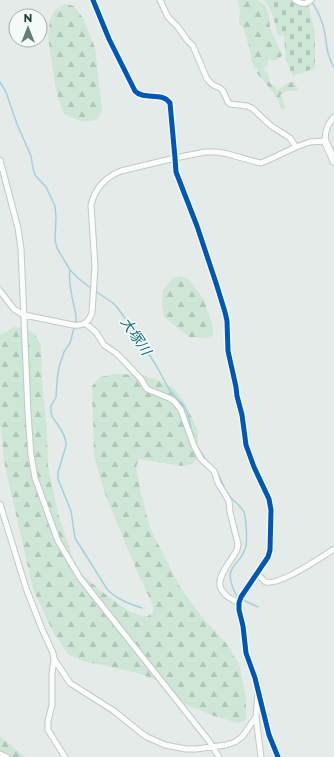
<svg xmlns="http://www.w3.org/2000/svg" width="334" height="757" font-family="Montserrat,'Noto Sans JP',sans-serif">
  <defs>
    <pattern id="forest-firs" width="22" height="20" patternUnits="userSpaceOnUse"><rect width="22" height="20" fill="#cde6d5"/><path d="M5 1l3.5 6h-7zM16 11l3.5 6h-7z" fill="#b0c6b8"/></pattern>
    <pattern id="cemetery-stones" width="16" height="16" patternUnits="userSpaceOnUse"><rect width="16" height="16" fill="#cde6d5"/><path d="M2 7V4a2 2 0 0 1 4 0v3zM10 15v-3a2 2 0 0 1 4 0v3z" fill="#b0c6b8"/></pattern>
  </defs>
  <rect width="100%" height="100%" fill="#e5ebe8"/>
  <!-- forest -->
  <path fill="url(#forest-firs)" d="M238 0H257L265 5 269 15 270 28 282 55C278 62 274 60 268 60L267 65 263 69 268 74 270 83 278 90 285 85 294 81 298 90 287 91 280 95 283 100 285 107 284 109H281C277 93 267 86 257 73L258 69 253 67 249 46 244 30 239 22 240 11Z
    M65 4 74 6 83 18 95 48 102 111 98 119C82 124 77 120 63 113L56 90 48 37 50 20 55 10Z
    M181 276 189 279 204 300 213 328 212 336 204 338 189 337 164 317 162 305 163 290 173 278Z
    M14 327 24 328 35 334 41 346 42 381 47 433 48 466 58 514 73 559 82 575 105 594 128 611 146 617 153 613V605L140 578 106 497 94 457 92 386 100 377 115 374 140 375 158 380 174 388 187 407 198 431 197 458 192 464 181 466 152 461 139 459 136 467 140 490 150 528 180 587 202 617 226 643 239 664 246 698V720L238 723 214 716 180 702 156 680 138 673 83 661 68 654 54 634 33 589 5 466 0 424V335Z
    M0 736 25 757H0Z"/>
  <!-- cemetery -->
  <path fill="url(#cemetery-stones)" d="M263 0H307L315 34V68L293 76 286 60 284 36 278 35C275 25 272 5 263 0Z"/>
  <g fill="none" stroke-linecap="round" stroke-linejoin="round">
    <!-- stream -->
    <path stroke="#a2d1dc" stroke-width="1.5" d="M312 2C318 11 323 23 325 34 327 47 327 56 334 67
      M0 82 6 92 17 124 31 156 33 168 35 175 46 187 55 206 56 217 55 240 57 248 70 270 78 278 92 289
      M70 270C68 278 72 298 74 306 75 311 77 316 76 322
      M95 291 113 303 117 307 141 341 157 367 169 389 177 399 183 404 188 414 193 437
      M74 328 70 343 64 352 59 367 57 381 56 397 51 406V412L52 416C57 425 67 435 66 446L58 472V479L71 511 75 538 107 589C116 599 129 604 142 608
      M195 443 206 460
      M208 463C219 470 220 480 226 491 228 493 229 496 231 498 236 503 241 506 244 512 246 519 248 543 245 549 240 565 225 566 232 585 233 589 234 592 237 596
      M243 600 258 607"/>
    <defs>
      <path id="street" d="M93 0 109 39 135 91C144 101 162 91 170 103L175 158 176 172 197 226 216 283 225 312 227 321 228 351 236 387 237 396 242 415 246 445 254 467 269 499 271 510 270 550 268 557 241 597 239 603V610L243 626 246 653 255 678 269 735 278 757
        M160 0 168 17 178 27 187 40 193 46 207 79 213 85 220 88 223 91 228 102 230 104 247 106 252 108 270 125 290 138 296 147
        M295 0C301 4 305 5 311 0
        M0 160 18 228 21 249 28 413 31 455 35 478 58 541 80 578 209 741 219 757
        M0 291 14 309 24 315 73 325C84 326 88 323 92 313L95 266 91 205C95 188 106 177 121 171L175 158 205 152H217L228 154 256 162 261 163 266 161 296 147 310 142 325 141C325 131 327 124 334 117
        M85 323 96 332 104 345 116 353 124 361 141 379 145 386 147 389 169 398 174 401 181 410 194 446 201 459 214 471 218 483 229 501 230 512 238 544 237 550C224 572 205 588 239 603
        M0 504 26 588 42 629 53 653 54 659 52 674V705L48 721V730L65 757
        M257 573C260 576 262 580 266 582 279 586 322 557 334 549
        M54 659 70 683 114 711 145 736 165 745 186 749H196L226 745 235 742 242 737 256 717
        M258 693 256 717 261 757
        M0 754 7 757"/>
      <path id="secondary" d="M325 141 334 161"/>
    </defs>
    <!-- street casing -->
    <use href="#street" stroke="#c2c8c6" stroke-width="7"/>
    <!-- secondary casing -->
    <use href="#secondary" stroke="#c1c9c6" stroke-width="9"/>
    <!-- street -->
    <use href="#street" stroke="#fbfcfc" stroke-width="5"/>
    <!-- secondary -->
    <use href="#secondary" stroke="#fbfcfc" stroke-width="7"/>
    <defs>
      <path id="cycleway" d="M93 0 109 39 135 91C144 101 162 91 170 103L175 158 176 172 197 226 216 283 225 312 227 321 228 351 236 387 237 396 242 415 246 445 254 467 269 499 271 510 270 550 268 557 241 597 239 603V610L243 626 246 653 255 678 269 735 278 757"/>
    </defs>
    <!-- cycleway casing -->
    <use href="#cycleway" stroke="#f3faf7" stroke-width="8"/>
    <!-- cycleway -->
    <use href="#cycleway" stroke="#0057b8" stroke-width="5"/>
  </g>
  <g text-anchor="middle" stroke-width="3.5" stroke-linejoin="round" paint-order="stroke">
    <!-- water labels -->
    <g font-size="14" font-style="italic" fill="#156a82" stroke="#f3faf7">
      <text transform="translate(136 336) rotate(56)" y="5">大塚川</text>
    </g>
  </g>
  <!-- north arrow -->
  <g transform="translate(28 28)"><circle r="19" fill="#f3faf7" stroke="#9fb0ab"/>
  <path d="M0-3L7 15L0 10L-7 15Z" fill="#657c77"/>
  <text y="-6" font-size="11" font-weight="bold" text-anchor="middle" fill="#20413a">N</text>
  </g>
</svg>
